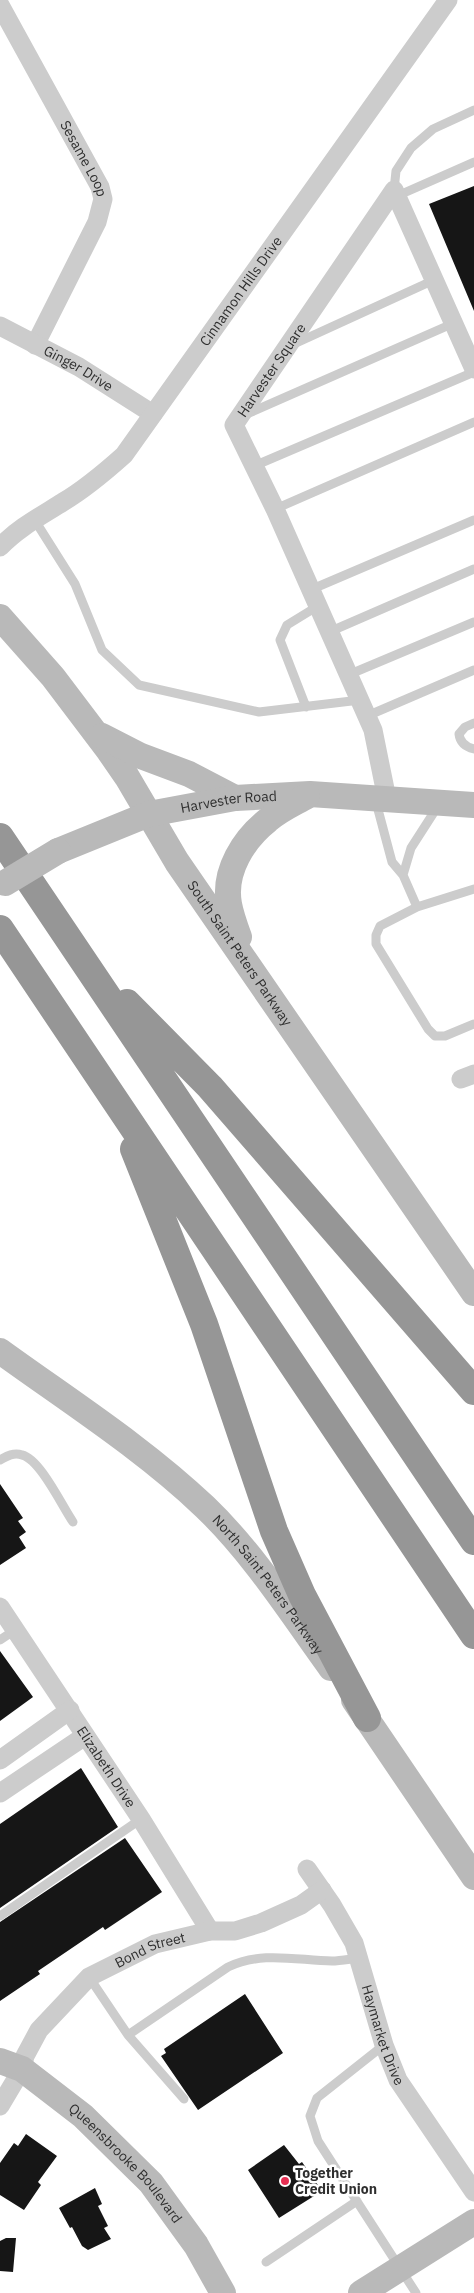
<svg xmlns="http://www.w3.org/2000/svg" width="474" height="2293" font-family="'IBM Plex Sans',sans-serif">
  <rect width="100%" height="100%" fill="#fff"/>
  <!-- building -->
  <path fill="#161616" d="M474 186V311L429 204Z
    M0 1484 23 1518 18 1521 26 1532 19 1537 26 1548 0 1565Z
    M0 1651 33 1697 0 1721Z
    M81 1768 118 1827 0 1908V1824Z
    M125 1838 162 1892 105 1930 103 1927 38 1971 40 1974 0 2001V1922Z
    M245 1994 283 2053 198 2110 161 2056 166 2053 164 2049Z
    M26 2134 57 2156 38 2182 41 2185 24 2210 0 2195V2163L14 2143 18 2146Z
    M284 2145 299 2164 302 2162 322 2191 279 2218 248 2170Z
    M95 2188 102 2204 98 2206 108 2226 104 2228 111 2239 88 2250 82 2246 72 2227 70 2228 59 2208Z
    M6 2238H16L13 2272 0 2271V2241Z"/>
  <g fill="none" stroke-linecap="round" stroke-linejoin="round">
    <!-- lane -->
    <path stroke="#ccc" stroke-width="9" d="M394 190 396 171 411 148 433 129 474 110
      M397 196 474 162
      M294 344 434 280
      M247 414 454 323
      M254 466 474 372
      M275 509 474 422
      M34 519 75 584 102 650 139 685 259 712 360 700
      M310 590 474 520
      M329 632 474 569
      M348 675 474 622
      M306 707 280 640 287 625 318 606
      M367 716 474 670
      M474 723 465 727 459 734C460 743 466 747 474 749
      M376 802 392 862 403 875 417 907
      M403 875 411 848 438 806
      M474 889 417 907 380 926 376 935V944L428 1029 435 1036H445L474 1024
      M0 1460C7 1456 14 1452 22 1455 40 1459 62 1506 73 1522
      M0 1640 15 1630
      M0 1916 141 1819
      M89 1977 128 2035 228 1967C262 1951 295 1960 332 1961 340 1961 350 1959 359 1958
      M128 2035 184 2099
      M384 2045 317 2098 310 2116 318 2141 416 2293
      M266 2262 357 2201"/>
    <!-- street -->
    <g stroke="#ccc" stroke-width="19">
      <path id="s1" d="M0 5 100 187 103 199 97 222 35 345"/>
      <path id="s2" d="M0 326 79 367 153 414"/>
      <path id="s3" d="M0 547C18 528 41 516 63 502 85 489 105 472 124 455L448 0"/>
      <path id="s4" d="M387 799 373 730 275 509 234 425 394 190 474 369"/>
      <path d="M461 1079 474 1074"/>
      <path id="s5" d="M0 1607 141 1819 210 1931"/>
      <path d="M0 1760 70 1710"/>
      <path d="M0 1793 85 1736"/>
      <path id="s6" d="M307 1869 332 1905 354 1943 384 2045 398 2080 474 2192"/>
      <path id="s7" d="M0 2106 22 2069 25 2056 39 2030 89 1977 155 1944 210 1931H235L261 1923 301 1905 322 1890"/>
    </g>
    <!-- secondary -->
    <g stroke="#b9b9b9" stroke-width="26">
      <path id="s8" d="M0 617 53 677 109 751 127 777 177 862 474 1293"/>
      <path d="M102 736 141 756 189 774 235 798"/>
      <path id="s9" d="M58 851 149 814 235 798 310 794 474 805"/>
      <path d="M239 937C235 926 231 915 229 904 223 871 244 839 268 820 279 810 295 803 307 796"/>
      <path id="s10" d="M0 1351C69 1401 143 1448 205 1507 254 1554 291 1613 331 1668"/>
      <path d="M354 1700 474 1877"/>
      <path id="s11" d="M0 2061 22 2069 83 2116 151 2183 196 2245 223 2293"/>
      <path d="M361 2293 474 2222"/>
    </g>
    <!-- highway -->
    <path stroke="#969696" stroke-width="28" d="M0 837 474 1541
      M0 929 474 1635
      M127 1003 210 1087 474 1391
      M134 1149 204 1324 274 1531 302 1595 367 1718"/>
    <!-- secondary-bridge -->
    <path stroke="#b9b9b9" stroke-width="26" d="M5 883 58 851"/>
  </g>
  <!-- markers -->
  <circle fill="#e72f53" stroke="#fff" stroke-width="2" cx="285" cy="2181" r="5"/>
  <g text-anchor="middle" stroke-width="5" stroke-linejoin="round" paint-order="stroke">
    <!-- street labels -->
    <g font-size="14" fill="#2f2f2f" stroke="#fff">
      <text dy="5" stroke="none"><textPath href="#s1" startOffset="175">Sesame Loop</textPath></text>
      <text dy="5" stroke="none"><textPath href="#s3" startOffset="356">Cinnamon Hills Drive</textPath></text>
      <text dy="5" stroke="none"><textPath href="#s2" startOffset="89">Ginger Drive</textPath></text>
      <text dy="5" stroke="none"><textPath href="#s4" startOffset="472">Harvester Square</textPath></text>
      <text dy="5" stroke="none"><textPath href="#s9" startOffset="179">Harvester Road</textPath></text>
      <text dy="5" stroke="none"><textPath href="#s8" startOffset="414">South Saint Peters Parkway</textPath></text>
      <text dy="5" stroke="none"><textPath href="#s10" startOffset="358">North Saint Peters Parkway</textPath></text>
      <text dy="5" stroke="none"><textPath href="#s5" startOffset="192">Elizabeth Drive</textPath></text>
      <text dy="5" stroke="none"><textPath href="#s7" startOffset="226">Bond Street</textPath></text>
      <text dy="5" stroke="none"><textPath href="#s6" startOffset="184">Haymarket Drive</textPath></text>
      <text dy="5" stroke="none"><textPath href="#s11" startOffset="164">Queensbrooke Boulevard</textPath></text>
    </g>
    <!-- poi labels -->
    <g font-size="14" font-weight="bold" fill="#2f2f2f" stroke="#fff" text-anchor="start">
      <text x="295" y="2178">Together<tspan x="295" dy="16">Credit Union</tspan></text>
    </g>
  </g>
</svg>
